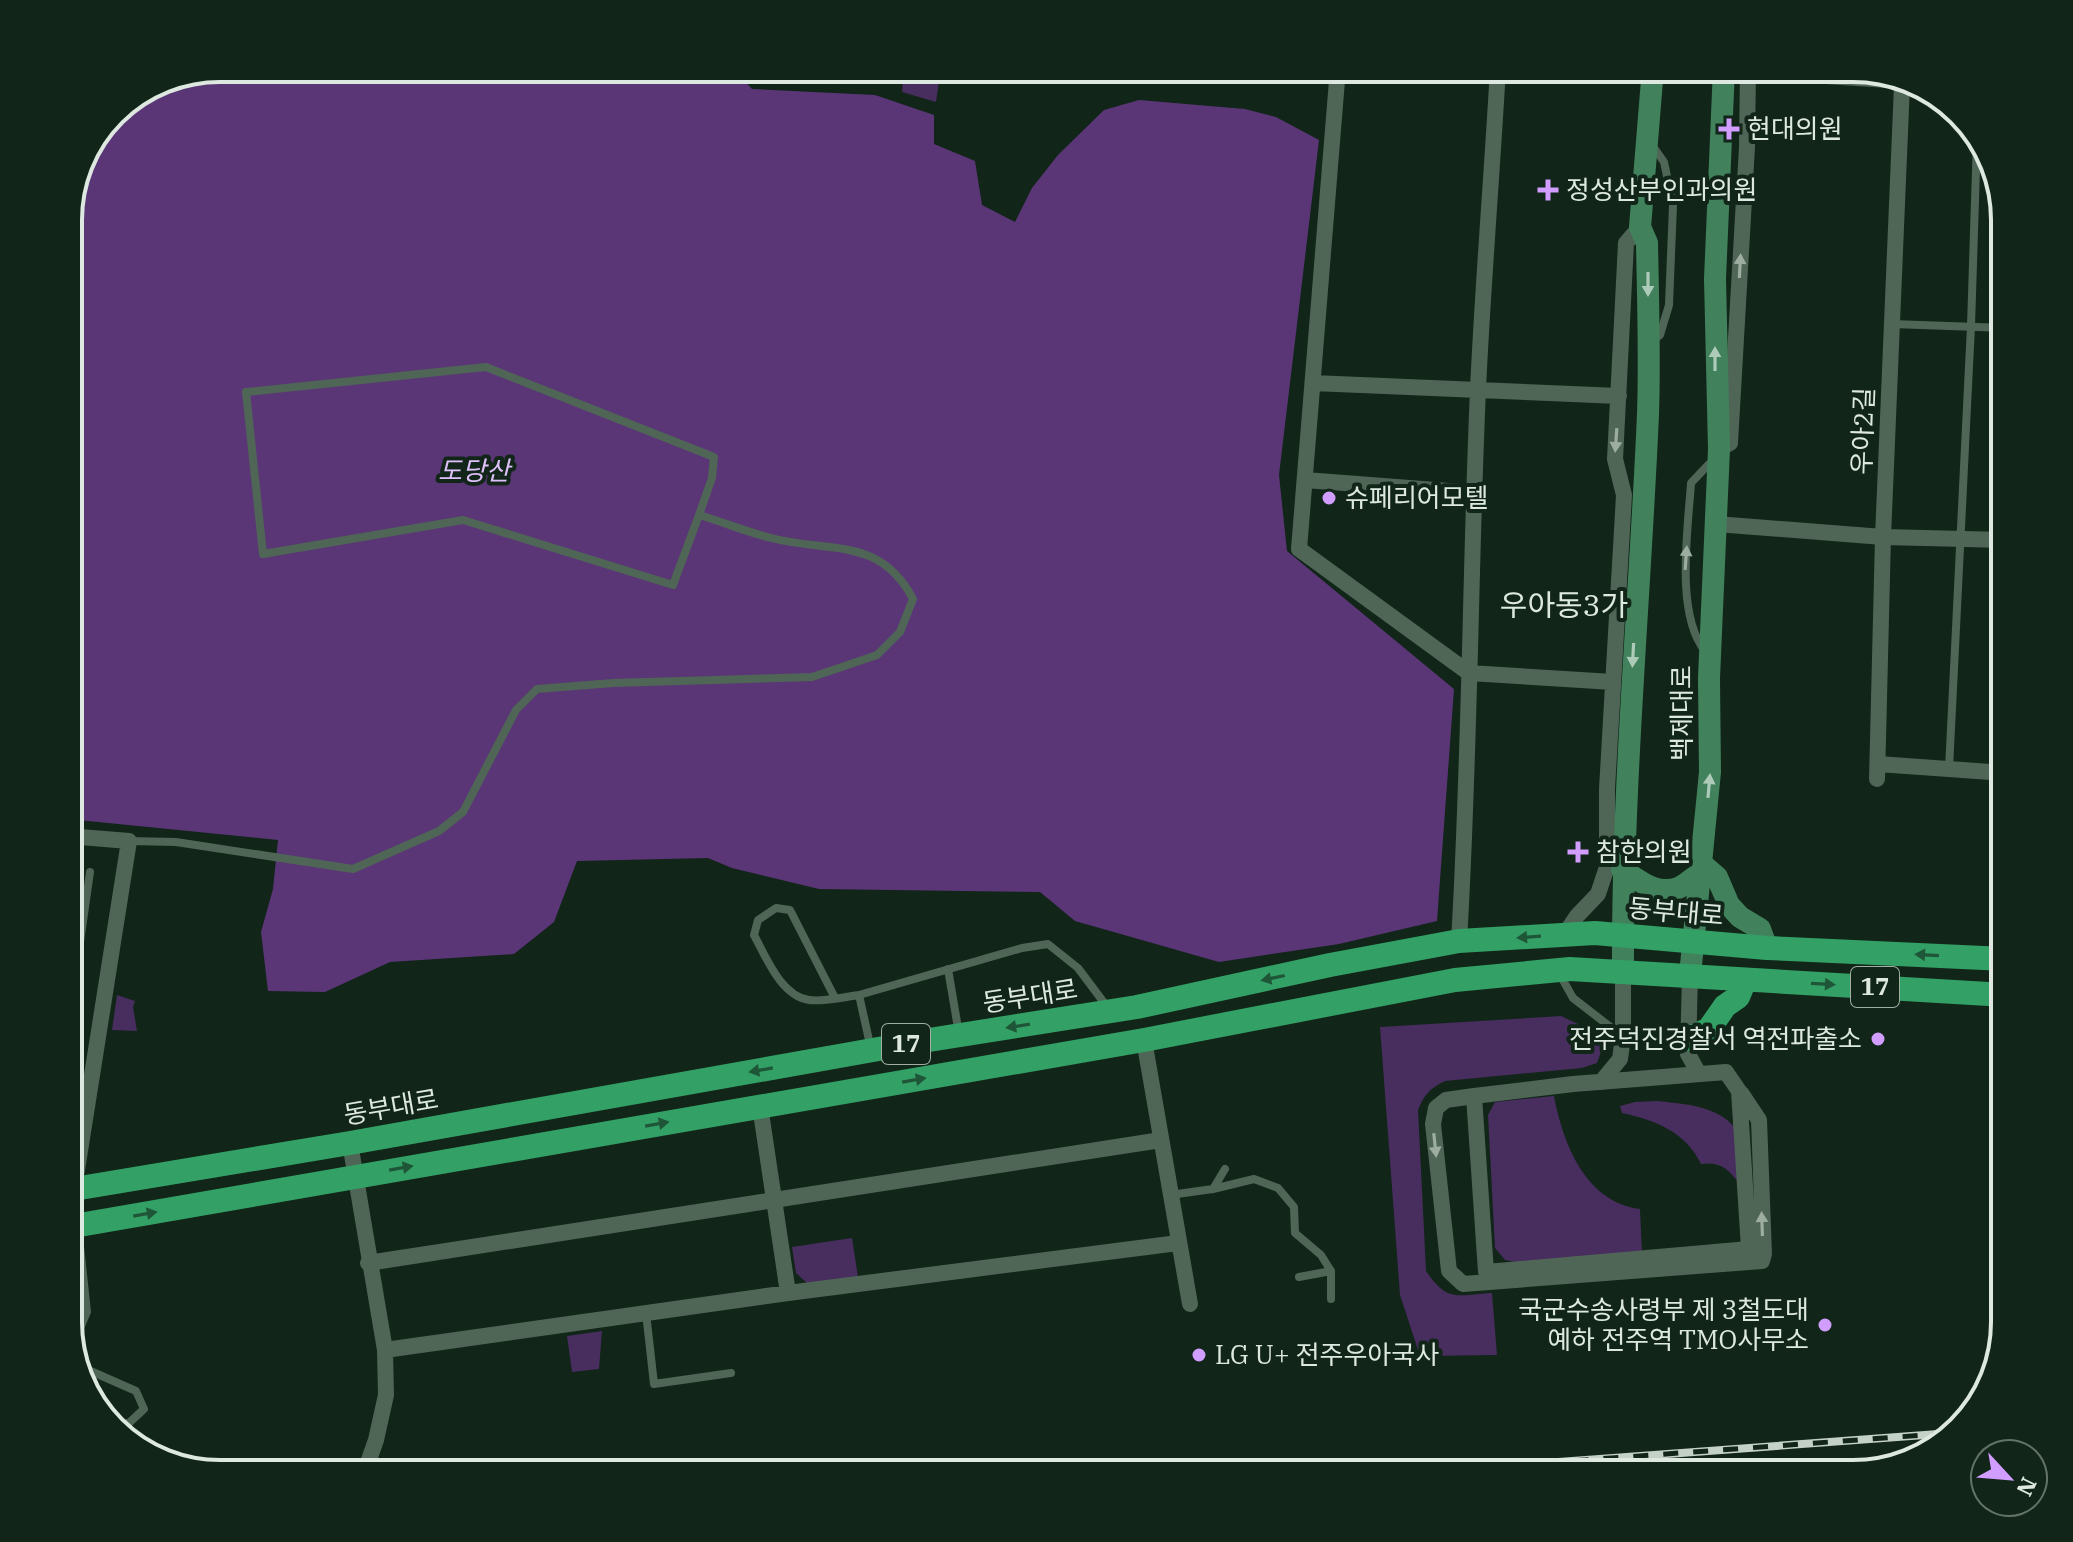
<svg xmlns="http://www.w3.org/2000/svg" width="2073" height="1542" font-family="'IBM Plex Serif','Noto Sans KR',serif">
  <rect width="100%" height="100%" fill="#112518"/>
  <!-- green -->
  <path fill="#482d5f" d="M904 68H928V72L940 75 936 102 902 92Z
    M117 995 135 1001 133 1007 137 1031 112 1030Z
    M1561 1016 1578 1024 1592 1038 1601 1035 1604 1044 1597 1063 1582 1068 1445 1081C1430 1088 1424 1095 1418 1110L1426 1271C1448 1303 1457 1295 1492 1293L1497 1355 1420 1356 1400 1295 1380 1027Z
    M1554 1096C1563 1143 1585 1202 1640 1209L1642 1254 1515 1262 1505 1260 1495 1248 1488 1115 1495 1102Z
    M1657 1101C1683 1104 1717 1105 1735 1128L1739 1184C1730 1169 1719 1161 1701 1164 1686 1132 1655 1120 1622 1113L1620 1106 1635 1102Z
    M852 1238 858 1277 808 1284 796 1273 792 1247Z
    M602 1331 599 1369 572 1372 567 1336Z"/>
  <!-- forest -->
  <path fill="#5a3677" d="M220 68H719L736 72 752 89 875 95 934 115V144L975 161 982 205 1015 222 1032 188 1058 155 1104 110 1139 100 1245 109 1276 117 1319 140 1279 475 1287 551 1454 689 1437 921 1339 944 1219 962 1075 921 1040 892 819 889 732 868 708 858 577 861 554 922 514 954 390 962 325 992 268 991 261 932 273 889 278 840 68 819V209L84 152 119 106Z"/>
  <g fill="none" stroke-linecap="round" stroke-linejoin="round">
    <!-- lane -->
    <path stroke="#4f6555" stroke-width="8" d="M1892 324 2005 328
      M1651 342 1660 335 1669 305 1673 205 1664 162 1652 145
      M1705 651C1675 614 1688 529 1691 483L1709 464 1716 462
      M1949 769 1971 326 1977 138
      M129 841 176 842 353 869 439 831 463 812 516 710 537 689 613 683 812 677 877 655 900 632 913 599C880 536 829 553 771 538 747 532 723 522 699 515L673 585 463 520 263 554 246 392 486 367 714 457 712 478 699 515
      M948 969 959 1034
      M1559 973 1573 998 1622 1036
      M859 995 871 1049
      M835 998 790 910 776 908 758 920 754 935C766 957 781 996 809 1000 824 1002 844 997 859 995L1022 948 1048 944 1078 968 1108 1008
      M68 1026 90 872
      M1213 1189 1225 1169
      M1170 1195 1213 1189 1254 1179 1278 1188 1294 1207 1295 1233 1321 1255 1331 1271V1299
      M78 1227 87 1312 75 1340 86 1369 136 1391 144 1409 130 1422 115 1428
      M1299 1277 1331 1271
      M646 1313 654 1384 731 1373"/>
    <!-- street -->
    <path stroke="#4f6555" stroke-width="16" d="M1338 68 1299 549 1469 673 1613 682
      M1603 68 1748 71 1888 80
      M1313 383 1619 396
      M1719 449 1730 443 1747 147 1748 68
      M1305 480 1475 493
      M1716 524 1883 537 2005 540
      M1878 764 2005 773
      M1877 779 1883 537 1902 85
      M68 836 129 841 74 1189
      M1565 934 1577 916 1598 894 1607 867V789L1624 495 1615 459 1626 243 1640 227
      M1459 941C1470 757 1470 573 1478 389 1483 282 1492 175 1498 68
      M1690 975 1688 1054 1699 1074
      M1144 1040 1190 1304
      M1726 1072 1739 1091 1749 1249 1486 1272 1474 1096 1573 1084Z
      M1601 1082 1620 1059 1623 1037V972
      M1474 1096 1446 1100 1436 1108 1433 1124 1449 1271 1463 1284 1762 1261 1764 1254 1759 1120 1741 1093
      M760 1106 788 1293
      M350 1143 385 1350 386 1395 376 1440 364 1474
      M368 1263 1161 1140
      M385 1350 788 1293 1178 1243"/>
    <!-- secondary -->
    <path stroke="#41825d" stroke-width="22" d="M1702 864 1717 877 1729 905 1740 917 1760 929 1767 948
      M1622 869C1637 880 1658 896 1678 888 1686 885 1692 877 1701 874
      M1623 972C1622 785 1640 600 1648 414 1650 357 1648 300 1647 243L1640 227 1653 68
      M1690 975 1710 772 1709 678 1719 449 1715 279 1724 68"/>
    <!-- primary -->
    <path stroke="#33a066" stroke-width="24" d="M1688 1039 1709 1029 1725 1006 1738 997 1745 980
      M68 1190 350 1143 929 1040 1137 1007 1330 965 1459 941 1595 933 1767 948 2005 959
      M68 1227 1144 1040 1455 980 1570 969 2005 995"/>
    <defs>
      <path id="rail" d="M1394 1474 1952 1433"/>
    </defs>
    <!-- rail casing -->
    <use href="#rail" stroke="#c4d1c7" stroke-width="8"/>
    <!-- rail -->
    <use href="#rail" stroke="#112518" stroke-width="5" stroke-dasharray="15" stroke-linecap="butt"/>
  </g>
  <!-- one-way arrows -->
  <defs><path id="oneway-solid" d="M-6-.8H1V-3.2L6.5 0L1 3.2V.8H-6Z" transform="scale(2)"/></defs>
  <g fill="#9daea1">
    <use href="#oneway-solid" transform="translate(1740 266) rotate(-87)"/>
    <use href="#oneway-solid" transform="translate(1616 440) rotate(94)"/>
    <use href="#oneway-solid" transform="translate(1686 558) rotate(-86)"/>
    <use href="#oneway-solid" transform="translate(1435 1145) rotate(84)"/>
    <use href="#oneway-solid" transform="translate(1762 1224) rotate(-92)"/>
  </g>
  <g fill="#aecab9">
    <use href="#oneway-solid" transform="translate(1648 284) rotate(90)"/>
    <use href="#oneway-solid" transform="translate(1715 359) rotate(-90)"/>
    <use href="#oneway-solid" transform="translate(1633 655) rotate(93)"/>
    <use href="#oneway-solid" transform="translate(1709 786) rotate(-85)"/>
  </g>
  <g fill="#1f5637">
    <use href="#oneway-solid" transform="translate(1529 937) rotate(176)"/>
    <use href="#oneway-solid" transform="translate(1927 955) rotate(-177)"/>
    <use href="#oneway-solid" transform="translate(1273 978) rotate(168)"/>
    <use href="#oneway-solid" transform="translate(1823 984) rotate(3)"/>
    <use href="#oneway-solid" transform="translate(1018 1026) rotate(171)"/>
    <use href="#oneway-solid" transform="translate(761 1070) rotate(170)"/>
    <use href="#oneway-solid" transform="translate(914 1080) rotate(-10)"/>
    <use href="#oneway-solid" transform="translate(657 1124) rotate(-10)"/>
    <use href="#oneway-solid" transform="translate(401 1168) rotate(-10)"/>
    <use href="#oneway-solid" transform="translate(145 1214) rotate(-10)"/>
  </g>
  <!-- markers -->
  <g fill="#d19dfe" stroke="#112518" stroke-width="3">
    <path d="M1725 117h8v8h8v8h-8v8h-8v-8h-8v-8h8z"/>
    <path d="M1544 178h8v8h8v8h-8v8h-8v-8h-8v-8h8z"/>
    <circle cx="1329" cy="498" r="8"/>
    <path d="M1574 840h8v8h8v8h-8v8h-8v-8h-8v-8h8z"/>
    <circle cx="1878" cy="1039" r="8"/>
    <circle cx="1825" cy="1325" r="8"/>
    <circle cx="1199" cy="1355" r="8"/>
  </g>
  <g text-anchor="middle" stroke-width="8" stroke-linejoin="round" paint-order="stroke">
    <!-- shield labels -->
    <g fill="#112518" stroke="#a0aea4" stroke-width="2">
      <rect x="1851" y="967" width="48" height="40" rx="6"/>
      <rect x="882" y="1024" width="48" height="40" rx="6"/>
    </g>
    <g font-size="24" font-weight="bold" fill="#dde9e0">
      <text x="1875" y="995">17</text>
      <text x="906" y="1052">17</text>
    </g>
    <!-- poi labels -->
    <g font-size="26" fill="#dde9e0" stroke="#112518" text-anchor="start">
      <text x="1747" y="138">현대의원</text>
      <text x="1566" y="199">정성산부인과의원</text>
      <text x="1345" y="507">슈페리어모텔</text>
      <text x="1596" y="861">참한의원</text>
      <text x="1862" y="1048" text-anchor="end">전주덕진경찰서 역전파출소</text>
      <text x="1809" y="1319" text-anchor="end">국군수송사령부 제 3철도대<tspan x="1809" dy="30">예하 전주역 TMO사무소</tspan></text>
      <text x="1215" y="1364">LG U+ 전주우아국사</text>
    </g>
    <!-- street labels -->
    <g font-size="26" fill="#dde9e0" stroke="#112518">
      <text transform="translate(1863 431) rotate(-88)" y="9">우아2길</text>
      <text transform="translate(1682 713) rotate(-90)" y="9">백제대로</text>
      <text transform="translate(1676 912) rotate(5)" y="9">동부대로</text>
      <text transform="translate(1030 996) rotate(-9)" y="9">동부대로</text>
      <text transform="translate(391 1107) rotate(-10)" y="9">동부대로</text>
    </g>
    <!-- park labels -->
    <g font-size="26" font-style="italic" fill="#dec1fa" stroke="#112518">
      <text x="474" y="480">도당산</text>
    </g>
    <!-- quarter labels -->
    <g font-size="30" fill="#dde9e0" stroke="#112518">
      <text x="1564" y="616">우아동3가</text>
    </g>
  </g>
  <!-- crop -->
  <path d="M0 0H2073V1542H0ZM220 82H1853A138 138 0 0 1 1991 220V1322A138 138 0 0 1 1853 1460H220A138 138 0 0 1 82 1322V220A138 138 0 0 1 220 82Z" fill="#112518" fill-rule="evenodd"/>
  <path fill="none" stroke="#dde9e0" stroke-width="4" d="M220 82H1853A138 138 0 0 1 1991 220V1322A138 138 0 0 1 1853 1460H220A138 138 0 0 1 82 1322V220A138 138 0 0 1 220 82Z"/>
  <!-- north arrow -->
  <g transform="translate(2009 1478) rotate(116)"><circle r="38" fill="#112518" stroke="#637368" stroke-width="2"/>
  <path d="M0-6L14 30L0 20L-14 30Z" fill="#d19dfe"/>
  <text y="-12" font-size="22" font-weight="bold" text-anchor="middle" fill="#dde9e0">N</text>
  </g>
</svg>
